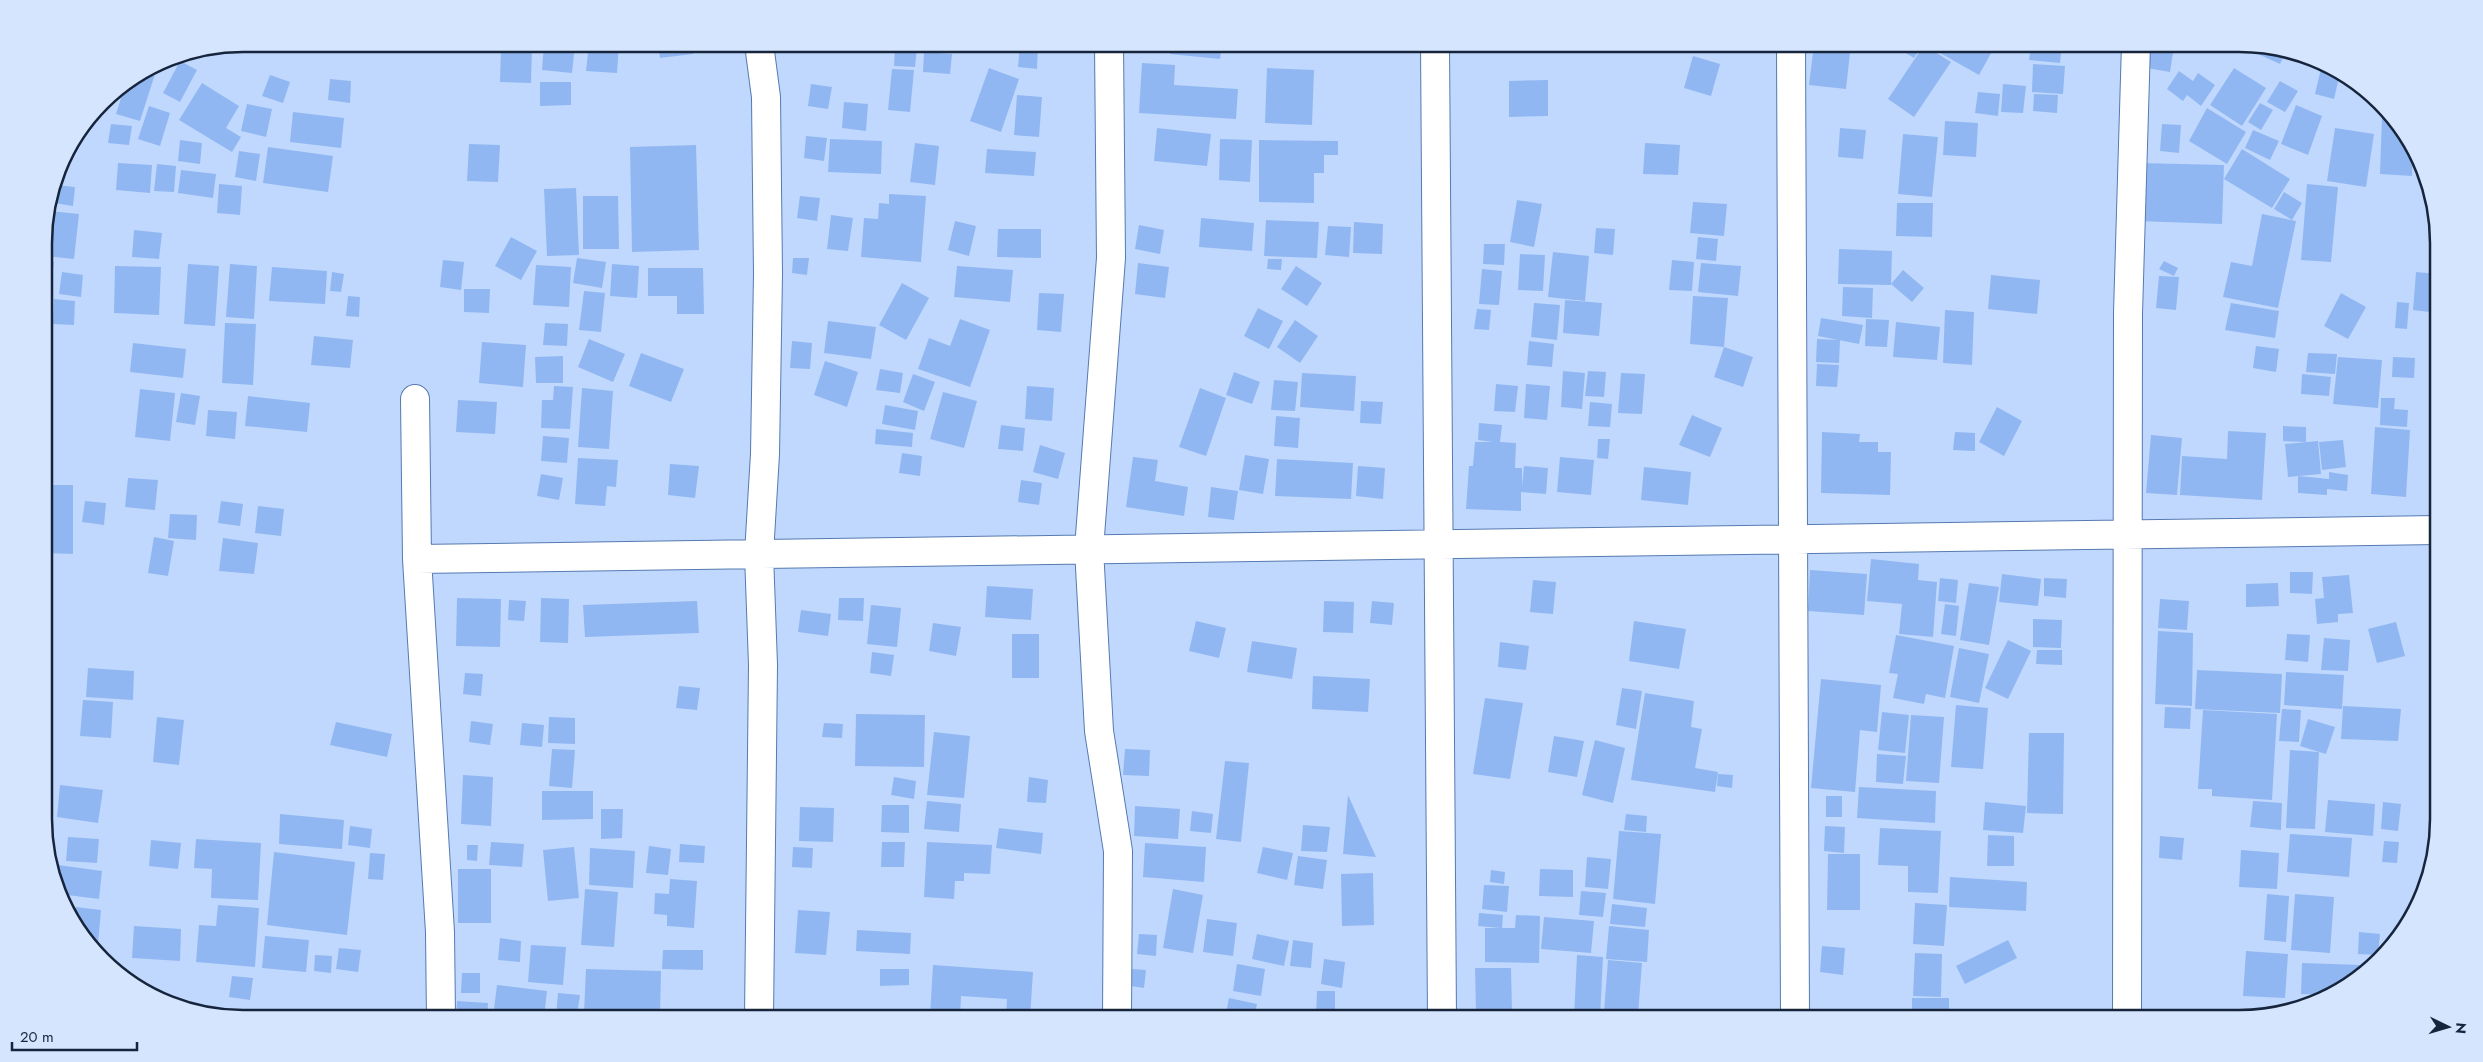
<svg xmlns="http://www.w3.org/2000/svg" width="2483" height="1062" font-family="Jost,sans-serif">
  <rect width="100%" height="100%" fill="#c0d8fd"/>
  <!-- building -->
  <path fill="#91b7f2" d="M544 44H575L572 73 542 70Z
    M589 44H619L617 73 586 71Z
    M658 44H692L693 54 660 58Z
    M1020 44H1038L1037 69 1018 67Z
    M1171 44H1222L1220 59 1170 54Z
    M1522 44H1543V47L1522 46Z
    M1814 44H1851L1846 89 1809 85Z
    M1891 44H1923L1914 58Z
    M1936 44H1991L1995 46 1979 75 1933 49Z
    M2031 44H2062L2060 63 2029 60Z
    M2151 44 2174 46 2170 72 2147 68Z
    M2236 44H2239L2285 53 2280 64Z
    M1924 45 1951 62 1914 117 1888 99Z
    M501 47 532 48 531 83 500 82Z
    M895 47 917 48 915 67 894 66Z
    M924 52 952 54 950 74 923 72Z
    M1693 56 1720 64 1711 96 1684 88Z
    M180 61 197 70 180 102 163 93Z
    M1142 63 1175 65 1174 85 1238 89 1236 119 1139 113Z
    M2033 64 2065 66 2063 94 2032 92Z
    M2322 64 2340 73 2334 99 2315 94Z
    M989 68 1019 79 1001 132 970 121Z
    M1267 68 1314 70 1312 125 1265 123Z
    M2234 68 2266 88 2242 126 2210 105Z
    M151 69 156 71 140 121 116 114 125 85Z
    M892 69 914 70 910 112 888 110Z
    M2179 71 2193 81 2198 73 2215 85 2201 106 2187 95 2183 101 2167 89Z
    M270 75 290 82 283 103 262 96Z
    M330 79 351 81 350 103 328 100Z
    M1548 80V116L1509 117V81Z
    M2280 81 2298 91 2285 112 2267 102Z
    M540 82H571V105L540 106Z
    M202 83 239 106 226 128 241 137 232 152 179 120Z
    M811 84 832 87 828 109 808 106Z
    M2003 84 2026 86 2023 113 2001 112Z
    M1978 92 2000 94 1998 116 1975 113Z
    M2034 94 2058 95 2057 113 2033 111Z
    M1017 95 1042 97 1039 137 1014 135Z
    M844 102 868 104 866 131 842 128Z
    M2260 103 2273 110 2261 130 2248 122Z
    M247 104 272 109 266 137 241 131Z
    M2296 105 2322 116 2308 155 2281 144Z
    M149 106 170 113 160 146 138 139Z
    M2207 108 2246 132 2227 164 2189 141Z
    M293 112 344 118 341 148 290 142Z
    M2382 117 2394 118 2398 122 2413 149 2412 176 2380 174Z
    M1945 121 1978 123 1976 157 1943 155Z
    M111 124 132 126 129 145 108 143Z
    M2162 124 2181 125 2179 153 2160 151Z
    M1157 128 1211 134 1207 166 1154 161Z
    M1840 128 1866 130 1863 159 1838 157Z
    M2335 128 2374 134 2366 187 2327 181Z
    M2253 130 2279 141 2270 160 2245 148Z
    M1903 134 1938 137 1932 197 1898 194Z
    M806 136 827 138 824 161 804 158Z
    M830 139 882 141 881 174 828 172Z
    M1220 139 1252 140 1250 182 1219 180Z
    M180 140 202 143 200 164 178 161Z
    M1259 140 1338 141V155H1324V173H1314V203L1259 202Z
    M915 143 939 146 935 185 910 182Z
    M1645 143 1680 145 1678 175 1643 174Z
    M469 144 500 145 498 182 467 181Z
    M696 145 699 250 632 252 630 147Z
    M268 147 333 156 328 192 263 183Z
    M987 149 1036 152 1034 176 985 173Z
    M2242 149 2290 179 2272 208 2224 179Z
    M239 151 260 154 256 181 235 177Z
    M118 163 152 165 150 193 116 190Z
    M2139 163 2224 165 2222 224 2137 221Z
    M157 164 176 166 174 192 154 191Z
    M181 170 216 174 213 198 178 193Z
    M219 184 242 186 240 215 217 213Z
    M2307 184 2338 187 2331 262 2301 260Z
    M56 185 75 187 73 206 55 203Z
    M576 188 579 255 547 256 544 189Z
    M2284 192 2302 203 2292 220 2274 209Z
    M889 194 926 196 921 262 861 257 864 218 878 219 879 203 889 204Z
    M583 196H618L619 249H583Z
    M800 196 820 198 817 221 797 218Z
    M1517 200 1542 204 1534 247 1510 242Z
    M1693 202 1727 204 1724 236 1690 233Z
    M1897 203H1933L1932 237 1896 236Z
    M50 211 79 214 74 259 45 256Z
    M2262 214 2296 221 2278 308 2223 297 2231 262 2252 266Z
    M831 215 853 218 848 251 827 249Z
    M1201 218 1254 223 1252 251 1199 247Z
    M1266 220 1319 222 1317 258 1264 256Z
    M955 221 976 226 969 256 948 250Z
    M1354 222 1383 224 1382 254 1353 253Z
    M1139 225 1164 230 1160 254 1135 249Z
    M1328 226 1351 227 1349 257 1325 255Z
    M1596 228 1615 229 1613 255 1594 253Z
    M998 229H1041V258L997 257Z
    M134 230 162 233 159 259 132 257Z
    M511 237 537 251 521 280 495 266Z
    M1698 237 1718 239 1716 261 1696 259Z
    M1484 244H1505L1504 265 1483 264Z
    M1839 249 1892 251 1891 285 1838 284Z
    M1553 252 1589 256 1585 301 1548 297Z
    M1520 254 1545 255 1543 291 1518 290Z
    M577 258 606 262 602 288 573 283Z
    M793 258H809L807 275 792 273Z
    M1268 259H1282L1281 270 1267 269Z
    M44 260 54 262 50 294 44 293Z
    M443 260 464 262 461 290 440 287Z
    M1672 260 1694 262 1692 291 1669 290Z
    M2164 261 2178 268 2174 276 2159 269Z
    M1138 263 1169 267 1165 298 1135 294Z
    M1701 263 1741 266 1738 296 1698 292Z
    M188 264 219 266 215 326 184 324Z
    M230 264 257 266 254 319 226 317Z
    M612 264 639 266 637 298 610 296Z
    M536 265 571 267 569 307 533 305Z
    M115 266 161 267 159 315 114 313Z
    M957 266 1013 270 1010 302 954 297Z
    M1296 266 1322 283 1307 306 1281 289Z
    M272 267 327 271 325 304 269 301Z
    M648 268H703L704 314H677V296H648Z
    M1482 269 1502 271 1499 305 1479 304Z
    M1903 270 1924 288 1912 302 1891 284Z
    M62 272 83 275 81 297 59 294Z
    M332 272 344 274 341 292 330 291Z
    M2416 272 2438 274V313L2413 310Z
    M1991 275 2040 280 2037 314 1988 309Z
    M2159 276 2179 277 2176 310 2156 308Z
    M902 283 929 298 906 340 879 325Z
    M1843 287 1873 288 1872 318 1842 316Z
    M464 289H490L489 313 464 312Z
    M584 291 605 293 601 332 579 330Z
    M1039 293 1064 294 1061 332 1037 330Z
    M2341 293 2366 307 2348 339 2324 326Z
    M348 296 360 297 359 317 346 316Z
    M1693 296 1728 298 1724 347 1690 344Z
    M54 299 75 301 74 325 53 324Z
    M1565 300 1602 303 1599 336 1563 333Z
    M2397 302 2409 303 2407 329 2395 328Z
    M1534 303 1560 305 1557 340 1531 337Z
    M2231 303 2279 311 2275 338 2225 330Z
    M1258 308 1283 321 1269 349 1244 336Z
    M1477 309 1491 310 1489 330 1474 329Z
    M1945 310 1974 312 1972 365 1943 363Z
    M1821 318 1863 325 1859 344 1818 336Z
    M960 319 990 330 970 387 918 369 929 338 950 346Z
    M1866 319 1889 320 1887 347 1865 346Z
    M1295 320 1318 336 1300 363 1277 347Z
    M828 321 876 327 871 359 824 353Z
    M1896 322 1940 327 1937 360 1893 357Z
    M225 323 256 324 253 385 222 383Z
    M545 323 568 324 567 346 543 345Z
    M314 336 353 340 350 368 311 365Z
    M589 339 625 354 613 382 578 367Z
    M1817 339 1840 340 1839 363 1816 362Z
    M792 341 812 343 810 369 790 368Z
    M1529 341 1554 344 1552 367 1527 365Z
    M482 342 526 345 523 387 479 383Z
    M133 343 186 349 183 378 130 372Z
    M2256 346 2279 349 2276 372 2253 368Z
    M1724 347 1753 357 1743 387 1714 377Z
    M641 353 684 369 671 402 629 386Z
    M2308 353 2337 354 2335 374 2306 372Z
    M563 356V383H536L535 357Z
    M2338 357 2382 360 2378 408 2333 404Z
    M2393 357 2415 358 2414 378 2392 377Z
    M825 361 858 372 847 407 814 395Z
    M1817 364 1839 365 1837 387 1816 386Z
    M880 369 903 373 900 393 876 390Z
    M1563 371 1585 373 1582 409 1561 407Z
    M1588 371 1606 372 1604 397 1585 396Z
    M1234 372 1260 382 1252 404 1226 395Z
    M1302 373 1356 376 1354 411 1300 407Z
    M1621 373 1645 374 1642 414 1618 413Z
    M913 374 935 382 924 411 903 402Z
    M2302 374 2331 377 2329 396 2301 394Z
    M1274 380 1298 382 1295 411 1271 410Z
    M1496 384 1518 386 1515 412 1494 411Z
    M1526 384 1550 386 1547 420 1524 418Z
    M554 386 573 387 570 429 541 428 542 400H553Z
    M1027 386 1054 388 1052 421 1025 419Z
    M582 388 613 391 609 449 578 447Z
    M1200 388 1226 398 1206 456 1179 447Z
    M140 389 175 393 170 441 135 437Z
    M943 392 977 401 964 448 930 439Z
    M181 393 200 396 195 425 176 422Z
    M248 396 310 403 307 432 245 426Z
    M2381 398H2395L2394 409 2408 410 2407 427 2380 425Z
    M458 400 497 402 495 434 456 432Z
    M1361 401 1383 402 1381 424 1360 423Z
    M1590 402 1612 404 1610 427 1588 426Z
    M885 405 918 411 915 430 882 424Z
    M1997 407 2022 421 2004 456 1979 442Z
    M208 410 237 412 235 439 206 436Z
    M1692 415 1722 428 1710 457 1679 445Z
    M1276 416 1300 418 1298 448 1274 446Z
    M1479 423 1502 425 1500 442 1516 443 1515 468H1522V487L1524 466 1548 468 1546 494 1521 492V511L1466 509 1469 466H1473L1475 442H1493L1478 440Z
    M1001 425 1025 428 1023 451 998 449Z
    M2283 426 2306 427V442L2283 441Z
    M2375 427 2410 430 2406 497 2371 494Z
    M876 429 913 433 912 447 875 444Z
    M2228 431 2266 433 2262 500 2180 495 2182 456 2227 459Z
    M1822 432 1860 434 1859 442H1878V452H1891L1890 495 1821 493Z
    M1955 432 1975 433V451L1953 450Z
    M2151 435 2182 438 2177 495 2146 493Z
    M543 436 569 438 567 463 541 461Z
    M1598 439H1610L1608 459 1597 458Z
    M2343 440 2346 467 2322 470 2319 442Z
    M2318 441 2321 474 2288 477 2285 444Z
    M1040 445 1065 453 1058 479 1033 472Z
    M902 453 922 456 920 476 899 473Z
    M1245 455 1269 459 1263 494 1239 490Z
    M1133 457 1158 460 1155 481 1188 487 1184 516 1126 507Z
    M1560 457 1594 460 1591 495 1557 492Z
    M578 458 618 460 616 487 607 486 605 506 575 504Z
    M1277 459 1353 463 1351 499 1275 496Z
    M670 464 699 466 695 498 668 495Z
    M1358 466 1385 468 1383 499 1356 496Z
    M1644 467 1691 472 1688 505 1641 500Z
    M2329 472 2348 475 2347 491 2327 489V495L2298 493V476L2329 479Z
    M541 474 563 478 559 500 537 496Z
    M128 478 158 480 155 510 125 507Z
    M1021 480 1042 483 1039 505 1018 502Z
    M45 485H73V554L45 553Z
    M1211 487 1238 491 1234 520 1208 517Z
    M85 501 106 503 104 525 82 522Z
    M221 501 243 504 240 526 218 523Z
    M258 506 284 509 281 536 255 533Z
    M170 514 197 515 196 540 168 538Z
    M154 537 174 541 168 576 148 573Z
    M223 538 258 543 254 574 219 571Z
    M1871 559 1919 564 1918 580 1937 582 1933 637 1899 634 1902 604 1867 601Z
    M1810 570 1867 574 1864 615 1808 611Z
    M2290 572H2313L2312 594 2290 593Z
    M2002 574 2041 579 2038 606 1999 602Z
    M2349 575 2353 613 2338 614V622L2317 624 2315 599 2324 598 2322 577Z
    M1940 578 1958 580 1956 603 1938 601Z
    M2044 578 2067 579 2066 598 2044 596Z
    M1533 580 1556 582 1553 614 1530 612Z
    M1969 583 1999 587 1989 645 1960 640Z
    M2278 583 2279 606 2246 607V584Z
    M987 586 1033 589 1031 620 985 617Z
    M457 598 501 599 500 647 456 646Z
    M541 598 569 599 568 643 540 642Z
    M839 598H864L863 621 838 620Z
    M2160 599 2189 601 2187 630 2158 628Z
    M509 600 526 601 524 621 508 620Z
    M697 601 699 633 585 637 583 605Z
    M1324 601 1354 602 1353 633 1323 632Z
    M1372 601 1394 603 1392 625 1370 623Z
    M1945 604 1959 606 1956 636 1941 634Z
    M871 605 901 608 897 647 867 644Z
    M801 610 831 614 828 636 798 632Z
    M2033 619 2062 620 2061 648 2033 647Z
    M1196 621 1226 628 1219 658 1189 651Z
    M1634 621 1686 629 1679 669 1629 661Z
    M2396 622 2405 656 2377 663 2368 629Z
    M933 623 961 627 956 656 929 651Z
    M2158 631 2193 633 2192 706 2155 704Z
    M1012 634H1039V678H1012Z
    M2287 634 2310 635 2308 662 2285 660Z
    M1896 635 1954 646 1945 698 1926 694 1924 704 1893 698 1898 674 1889 673Z
    M2324 638 2350 640 2348 671 2321 670Z
    M2008 640 2031 651 2008 699 1985 688Z
    M1252 641 1297 648 1292 679 1247 672Z
    M1500 642 1529 646 1526 670 1498 667Z
    M1959 648 1989 654 1979 703 1950 697Z
    M2037 650H2062V665L2036 664Z
    M872 652 894 655 891 676 870 673Z
    M88 668 134 671 133 700 86 697Z
    M2197 670 2282 674 2280 713 2195 709Z
    M2286 672 2344 675 2342 709 2284 705Z
    M465 673 483 674 481 696 463 694Z
    M1313 676 1370 679 1368 712 1312 709Z
    M1821 679 1881 685 1877 732 1860 730 1855 792 1811 788Z
    M679 686 700 688 697 710 676 708Z
    M1622 688 1642 691 1636 729 1616 725Z
    M1645 693 1694 701 1691 727 1702 729 1695 768 1718 772 1715 792 1631 780Z
    M1485 698 1523 703 1510 779 1473 774Z
    M83 700 113 702 111 738 80 736Z
    M1956 705 1988 708 1983 769 1951 767Z
    M2343 706 2401 709 2398 741 2341 739Z
    M2165 707 2191 708 2190 729 2164 728Z
    M2282 709 2301 710 2299 742 2279 741Z
    M2203 710 2277 714 2272 800 2212 796V789H2198Z
    M1882 712 1909 715 1905 753 1878 750Z
    M856 714 925 715 924 767 855 766Z
    M1911 715 1944 717 1939 783 1906 781Z
    M157 717 184 720 179 765 153 762Z
    M549 717 575 718V744L548 743Z
    M2308 719 2335 727 2326 754 2300 746Z
    M471 721 493 724 490 745 469 742Z
    M336 722 392 734 387 757 330 745Z
    M522 723 544 725 542 747 520 745Z
    M824 723 843 724 842 738 822 737Z
    M934 732 970 736 964 798 927 795Z
    M2029 733H2064L2063 814 2027 813Z
    M1554 736 1584 741 1577 777 1548 772Z
    M1595 740 1625 748 1613 803 1582 795Z
    M552 749 575 750 572 788 549 786Z
    M1125 749 1150 750 1149 776 1123 775Z
    M2290 750 2319 752 2315 829 2286 828Z
    M1877 754 1906 756 1903 784 1876 782Z
    M1225 761 1249 763 1241 842 1216 839Z
    M1718 774 1733 775 1732 788 1717 786Z
    M463 775 493 777 491 826 461 824Z
    M894 777 916 781 914 799 891 795Z
    M1029 777 1048 780 1046 803 1027 802Z
    M60 785 103 790 98 823 57 817Z
    M1859 787 1936 791 1935 823 1857 818Z
    M542 791H593V819L542 820Z
    M1348 795 1376 857 1343 854Z
    M1826 796H1842V817H1826Z
    M2328 800 2375 804 2373 836 2325 832Z
    M927 801 961 804 959 832 924 829Z
    M2253 801 2282 803 2281 830 2250 827Z
    M1985 802 2026 806 2023 833 1983 830Z
    M2383 802 2401 804 2398 831 2381 829Z
    M882 805H909V833L881 832Z
    M1135 806 1180 809 1178 839 1134 836Z
    M800 807 834 808 833 842 799 841Z
    M601 809H623L622 838 601 839Z
    M1192 811 1213 814 1211 833 1190 831Z
    M280 814 344 820 342 849 279 844Z
    M1626 814 1647 816 1646 832 1624 830Z
    M1303 825 1330 827 1327 852 1301 851Z
    M350 826 372 829 370 848 348 845Z
    M1825 826 1845 827 1844 853 1824 851Z
    M999 828 1043 833 1041 854 996 848Z
    M1880 828 1941 831 1938 893 1908 892V866L1878 865Z
    M1619 831 1661 834 1655 904 1613 899Z
    M2290 834 2352 838 2349 877 2287 872Z
    M1988 835 2014 836V866H1987Z
    M2160 836 2184 838 2182 860 2159 858Z
    M68 837 99 839 97 863 66 861Z
    M196 839 261 843 258 900 211 898 212 869 194 868Z
    M151 840 181 843 178 869 149 866Z
    M2384 841 2399 842 2397 863 2382 862Z
    M491 842 524 844 522 867 489 865Z
    M882 842H905L904 867H881Z
    M927 842 992 845 990 874 964 873V881H955L954 899 924 897Z
    M1145 843 1206 847 1204 882 1143 877Z
    M680 844 705 846 704 863 679 862Z
    M467 845H478L477 861 467 860Z
    M649 846 671 849 668 875 646 873Z
    M574 847 579 898 548 901 543 850Z
    M793 847 813 848 812 868 792 867Z
    M1263 847 1293 853 1287 880 1257 873Z
    M590 848 635 851 633 888 589 885Z
    M2241 850 2279 853 2277 889 2239 887Z
    M274 852 355 862 347 935 267 925Z
    M370 853 385 854 383 880 368 879Z
    M1828 854H1860V910H1827Z
    M1298 856 1327 860 1323 889 1294 885Z
    M1587 857 1611 859 1608 889 1585 887Z
    M51 864 102 871 99 899 59 894Z
    M458 869H491V923H458Z
    M1540 869 1573 870V897L1539 896Z
    M1491 870 1505 872 1504 884 1490 882Z
    M1373 873 1374 925 1342 926 1341 874Z
    M1950 877 2027 882 2026 911 1949 907Z
    M670 879 697 881 694 928 667 926V915L654 914 655 893 669 894Z
    M1484 885 1509 886 1507 912 1482 909Z
    M585 889 618 892 614 947 581 945Z
    M1173 889 1203 895 1193 953 1163 948Z
    M1581 891 1606 893 1603 917 1579 915Z
    M2267 894 2289 896 2286 942 2264 940Z
    M2295 894 2334 897 2330 953 2291 950Z
    M1915 903 1947 905 1944 946 1913 944Z
    M1612 904 1647 908 1645 927 1610 924Z
    M218 905 259 908 255 967 196 962 199 925 216 926Z
    M76 907 101 910 98 944 89 943 85 940 74 921Z
    M798 910 830 912 826 955 795 953Z
    M1479 913 1503 915 1502 928H1515L1516 915 1540 916 1539 963 1485 962V928H1500L1478 926Z
    M1544 917 1594 921 1591 953 1541 949Z
    M1207 919 1237 923 1233 956 1203 952Z
    M134 926 181 929 180 961 132 958Z
    M1609 926 1649 930 1647 962 1606 959Z
    M857 930 911 933 910 954 856 951Z
    M2359 932 2380 934 2378 955 2358 954Z
    M1139 934 1157 935 1156 956 1137 954Z
    M1257 934 1289 941 1284 966 1252 959Z
    M265 936 309 940 306 972 262 968Z
    M500 938 521 941 520 962 498 960Z
    M1293 940 1313 943 1311 968 1290 966Z
    M2008 940 2017 958 1965 984 1956 966Z
    M531 945 566 947 563 985 528 982Z
    M1822 946 1845 948 1843 975 1820 972Z
    M339 948 361 950 358 972 336 969Z
    M663 950H703V970L662 969Z
    M2246 951 2288 954 2285 998 2243 996Z
    M1915 953 1942 954 1941 997 1913 996Z
    M315 955 332 956 331 973 314 971Z
    M1577 955 1603 957 1600 1018H1574Z
    M1324 959 1345 962 1342 988 1321 984Z
    M1608 960 1642 963 1638 1015 1604 1012Z
    M2302 963 2360 965V976L2351 984 2329 995 2301 994Z
    M1237 964 1265 969 1261 996 1233 991Z
    M933 965 1033 972 1030 1018H1006L1007 999 961 996 960 1018 930 1016Z
    M1475 968H1511L1512 1011H1476Z
    M586 969 661 971 660 1015 584 1013Z
    M880 969H909V985L880 986Z
    M1132 969 1146 970 1144 988 1131 986Z
    M462 973H480V993H461Z
    M232 976 253 978 250 1000 229 997Z
    M497 985 547 991 544 1018 493 1017Z
    M1317 991H1335V1018H1316Z
    M558 993 580 995 577 1016 556 1015Z
    M1229 998 1257 1004 1254 1018H1225Z
    M1912 998H1949V1018H1912Z
    M457 1001 488 1003 487 1018H456Z"/>
  <g fill="none" stroke-linecap="round" stroke-linejoin="round">
    <defs>
      <path id="minor" d="M1109 44 1111 258 1089 549 1099 731 1118 851 1117 1018
        M1435 44 1442 1018
        M1791 44 1795 1018
        M415 399 417 559 2438 530
        M417 559 440 932 441 1018
        M759 1018 763 665 759 554 765 454 768 274 766 97 759 44
        M2127 1018 2128 313 2136 44"/>
    </defs>
    <!-- minor casing -->
    <use href="#minor" stroke="#567ab1" stroke-width="30"/>
    <!-- minor -->
    <use href="#minor" stroke="#fff" stroke-width="28"/>
  </g>
  <!-- crop -->
  <path d="M0 0H2483V1062H0ZM243 52H2239A191 191 0 0 1 2430 243V819A191 191 0 0 1 2239 1010H243A191 191 0 0 1 52 819V243A191 191 0 0 1 243 52Z" fill="#d5e5fe" fill-rule="evenodd"/>
  <path fill="none" stroke="#16253b" stroke-width="2.5" d="M243 52H2239A191 191 0 0 1 2430 243V819A191 191 0 0 1 2239 1010H243A191 191 0 0 1 52 819V243A191 191 0 0 1 243 52Z"/>
  <!-- north arrow -->
  <g transform="translate(2448 1027) rotate(95)" stroke="#d5e5fe" stroke-width="4" paint-order="stroke">
  <path d="M0-4L9 19L0 12L-9 19Z" fill="#16253b"/>
  <text y="-8" font-size="14" font-weight="bold" text-anchor="middle" fill="#16253b">N</text>
  </g>
  <!-- scale -->
  <path d="M12 1042v8h125v-8" fill="none" stroke="#16253b" stroke-width="2.5"/>
  <text x="20" y="1042" font-size="15" fill="#16253b" stroke="#d5e5fe" stroke-width="4" paint-order="stroke">20 m</text>
</svg>
